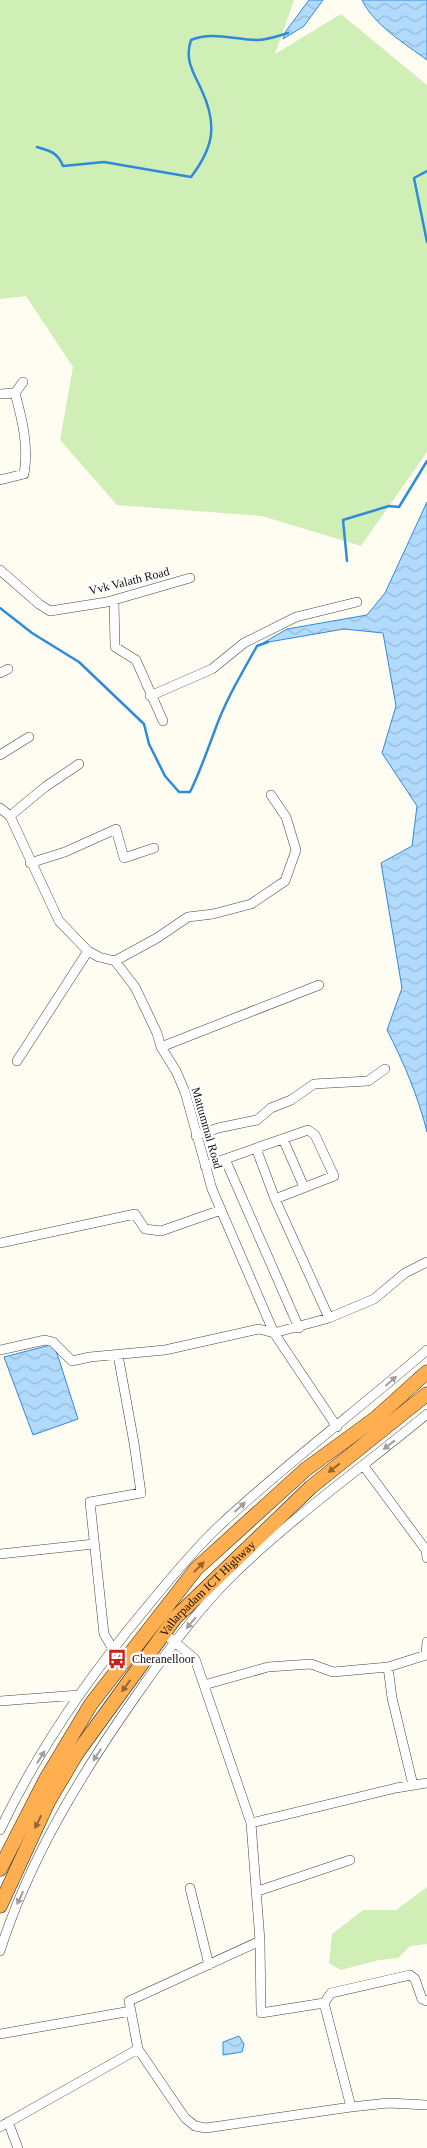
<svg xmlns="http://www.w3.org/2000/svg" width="427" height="2148" font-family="Georgia,serif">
  <defs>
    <pattern id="water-waves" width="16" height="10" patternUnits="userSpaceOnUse" patternTransform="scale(1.25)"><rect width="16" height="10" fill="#b1dafc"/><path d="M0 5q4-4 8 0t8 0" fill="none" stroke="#97bad7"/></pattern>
  </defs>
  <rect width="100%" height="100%" fill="#fffdf2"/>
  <!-- grass -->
  <path fill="#cfefb7" d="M0 0H294L275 54 341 14 427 85V452L361 546 262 516 117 505 60 440 73 367 26 296 0 299Z
    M427 1887V1944L410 1946 398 1958 379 1960 341 1970 329 1963 332 1934 363 1910H396Z"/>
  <!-- water -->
  <path fill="url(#water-waves)" stroke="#308adb" d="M309 0H323L304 26 283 39 286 31Z
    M362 0H427V60C404 43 374 25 362 0Z
    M427 502V1132C418 1096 404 1063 387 1030L402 988 381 863 412 846 417 806 382 753 396 706 383 633 344 629 263 643 287 629 367 615 385 593Z
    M54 1344 78 1419 33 1435 4 1357Z
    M239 2036 244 2044 242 2052 223 2055V2042Z"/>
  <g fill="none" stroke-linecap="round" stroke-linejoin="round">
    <!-- stream -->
    <path stroke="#308adb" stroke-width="2.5" d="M37 147C51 151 58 153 63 166L104 162 191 177C213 148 218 126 202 91 194 73 184 60 191 40 212 31 236 40 257 40 267 40 278 36 288 33
      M427 171 414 178 427 242
      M347 561 343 520 389 506 399 507 427 461
      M0 608 32 633 79 662 144 724 149 744 165 776 179 792H190C200 772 207 751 215 730 225 701 242 673 257 646L268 642"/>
    <defs>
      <path id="minor" d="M0 394 15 393
        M0 480 24 474C29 446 22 419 15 393L23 382
        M0 570 39 604 50 611 107 602 190 578
        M114 600 115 647 136 660 163 721
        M0 673 8 669
        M150 696 212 669 244 643 296 617 357 602
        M0 755 29 737
        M0 808 10 816 59 921 88 951 99 957 115 961 135 987 157 1033 161 1047 176 1071 185 1092 212 1189 274 1333 337 1427
        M10 816 45 787 79 764
        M30 863 65 852 116 829 124 858 154 848
        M115 961 157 938 188 917 213 914 251 904 285 881 296 850 286 817 271 795
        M161 1047 319 985
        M17 1061 88 951
        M196 1136 218 1128 257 1120 271 1108 291 1100 314 1084 368 1081 385 1069
        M283 1139 304 1187
        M256 1148 275 1199
        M225 1159 299 1328
        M205 1166 308 1130 315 1135 334 1176 275 1199 329 1318
        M0 1243 135 1214 145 1229 161 1231 221 1210
        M0 1350 45 1340 53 1342 72 1361 90 1357 165 1350 259 1329 274 1333 329 1318 374 1299 405 1273 427 1262
        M363 1465 426 1550 427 1558
        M0 1554 94 1544
        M113 1649 104 1634 90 1502 141 1493 134 1443 118 1355
        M388 1667 392 1698 413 1785
        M204 1685 268 1667 311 1664 333 1672 388 1667 426 1655 427 1642
        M0 1701 79 1695
        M251 1823 396 1788 427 1783
        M0 1830C38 1750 90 1675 147 1607 169 1580 192 1552 217 1528 284 1465 358 1410 427 1350
        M190 1888 209 1965
        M258 1891 350 1860
        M260 1941 261 2013 324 2003 351 2107 388 2103 427 2105
        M0 1951C29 1860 81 1774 136 1696 166 1653 198 1609 235 1573 295 1515 363 1467 427 1414
        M324 2003 331 1993 410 1975 415 1979 422 1999 427 2001
        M0 2034 131 2011
        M138 2049 185 2118 195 2126 206 2128 351 2107
        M8 2122 18 2148
        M0 2127 138 2049 129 2001 260 1941 251 1823 195 1659 164 1633"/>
      <g id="highway">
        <path d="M0 1869 46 1779 91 1704 196 1569 305 1470 376 1418 427 1372"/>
        <path id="s1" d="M0 1906 48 1802 77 1753 175 1618 311 1487 427 1394"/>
      </g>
    </defs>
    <!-- minor casing -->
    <use href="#minor" stroke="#434343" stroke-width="10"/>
    <!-- highway casing -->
    <use href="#highway" stroke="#212121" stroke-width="15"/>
    <!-- minor -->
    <use href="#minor" stroke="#fff" stroke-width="9"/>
    <!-- highway -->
    <use href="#highway" stroke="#ffae50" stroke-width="14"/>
  </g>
  <!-- one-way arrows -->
  <defs><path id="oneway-solid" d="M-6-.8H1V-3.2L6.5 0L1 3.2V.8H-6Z" transform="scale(1.25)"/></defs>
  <g fill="#9f9f9f">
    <use href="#oneway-solid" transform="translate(391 1381) rotate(-41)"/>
    <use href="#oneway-solid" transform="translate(389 1445) rotate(142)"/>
    <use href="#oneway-solid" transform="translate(240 1507) rotate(-42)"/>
    <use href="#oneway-solid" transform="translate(191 1623) rotate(130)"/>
    <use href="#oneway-solid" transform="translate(97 1755) rotate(123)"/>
    <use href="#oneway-solid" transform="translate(41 1757) rotate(-58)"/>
    <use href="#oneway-solid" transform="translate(20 1898) rotate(115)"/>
  </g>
  <g fill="#936733">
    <use href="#oneway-solid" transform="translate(334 1468) rotate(142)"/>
    <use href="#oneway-solid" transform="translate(199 1567) rotate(-45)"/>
    <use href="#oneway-solid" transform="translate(126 1686) rotate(126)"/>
    <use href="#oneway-solid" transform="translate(38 1822) rotate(116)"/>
  </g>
  <!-- icons -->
  <defs>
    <symbol id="bus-bare" viewBox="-9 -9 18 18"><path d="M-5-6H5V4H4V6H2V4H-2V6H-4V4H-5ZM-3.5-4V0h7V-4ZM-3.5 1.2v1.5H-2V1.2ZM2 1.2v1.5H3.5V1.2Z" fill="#cf1d18" stroke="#fff" stroke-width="2.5" paint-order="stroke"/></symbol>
  </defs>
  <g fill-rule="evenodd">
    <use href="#bus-bare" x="103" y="1645" width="28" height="28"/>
  </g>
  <g text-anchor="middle" stroke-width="5" stroke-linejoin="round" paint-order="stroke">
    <!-- street labels -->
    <g font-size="12" fill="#101010" stroke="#fff">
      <text transform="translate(129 581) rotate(-14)" y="4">Vvk Valath Road</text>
      <text transform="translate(207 1128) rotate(74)" y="4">Mattummal Road</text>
      <text dy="4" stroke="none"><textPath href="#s1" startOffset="382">Vallarpadam ICT Highway</textPath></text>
    </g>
    <!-- poi labels -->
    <g font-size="12" fill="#101010" stroke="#fff" text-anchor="start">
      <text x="132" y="1663">Cheranelloor</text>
    </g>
  </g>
</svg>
